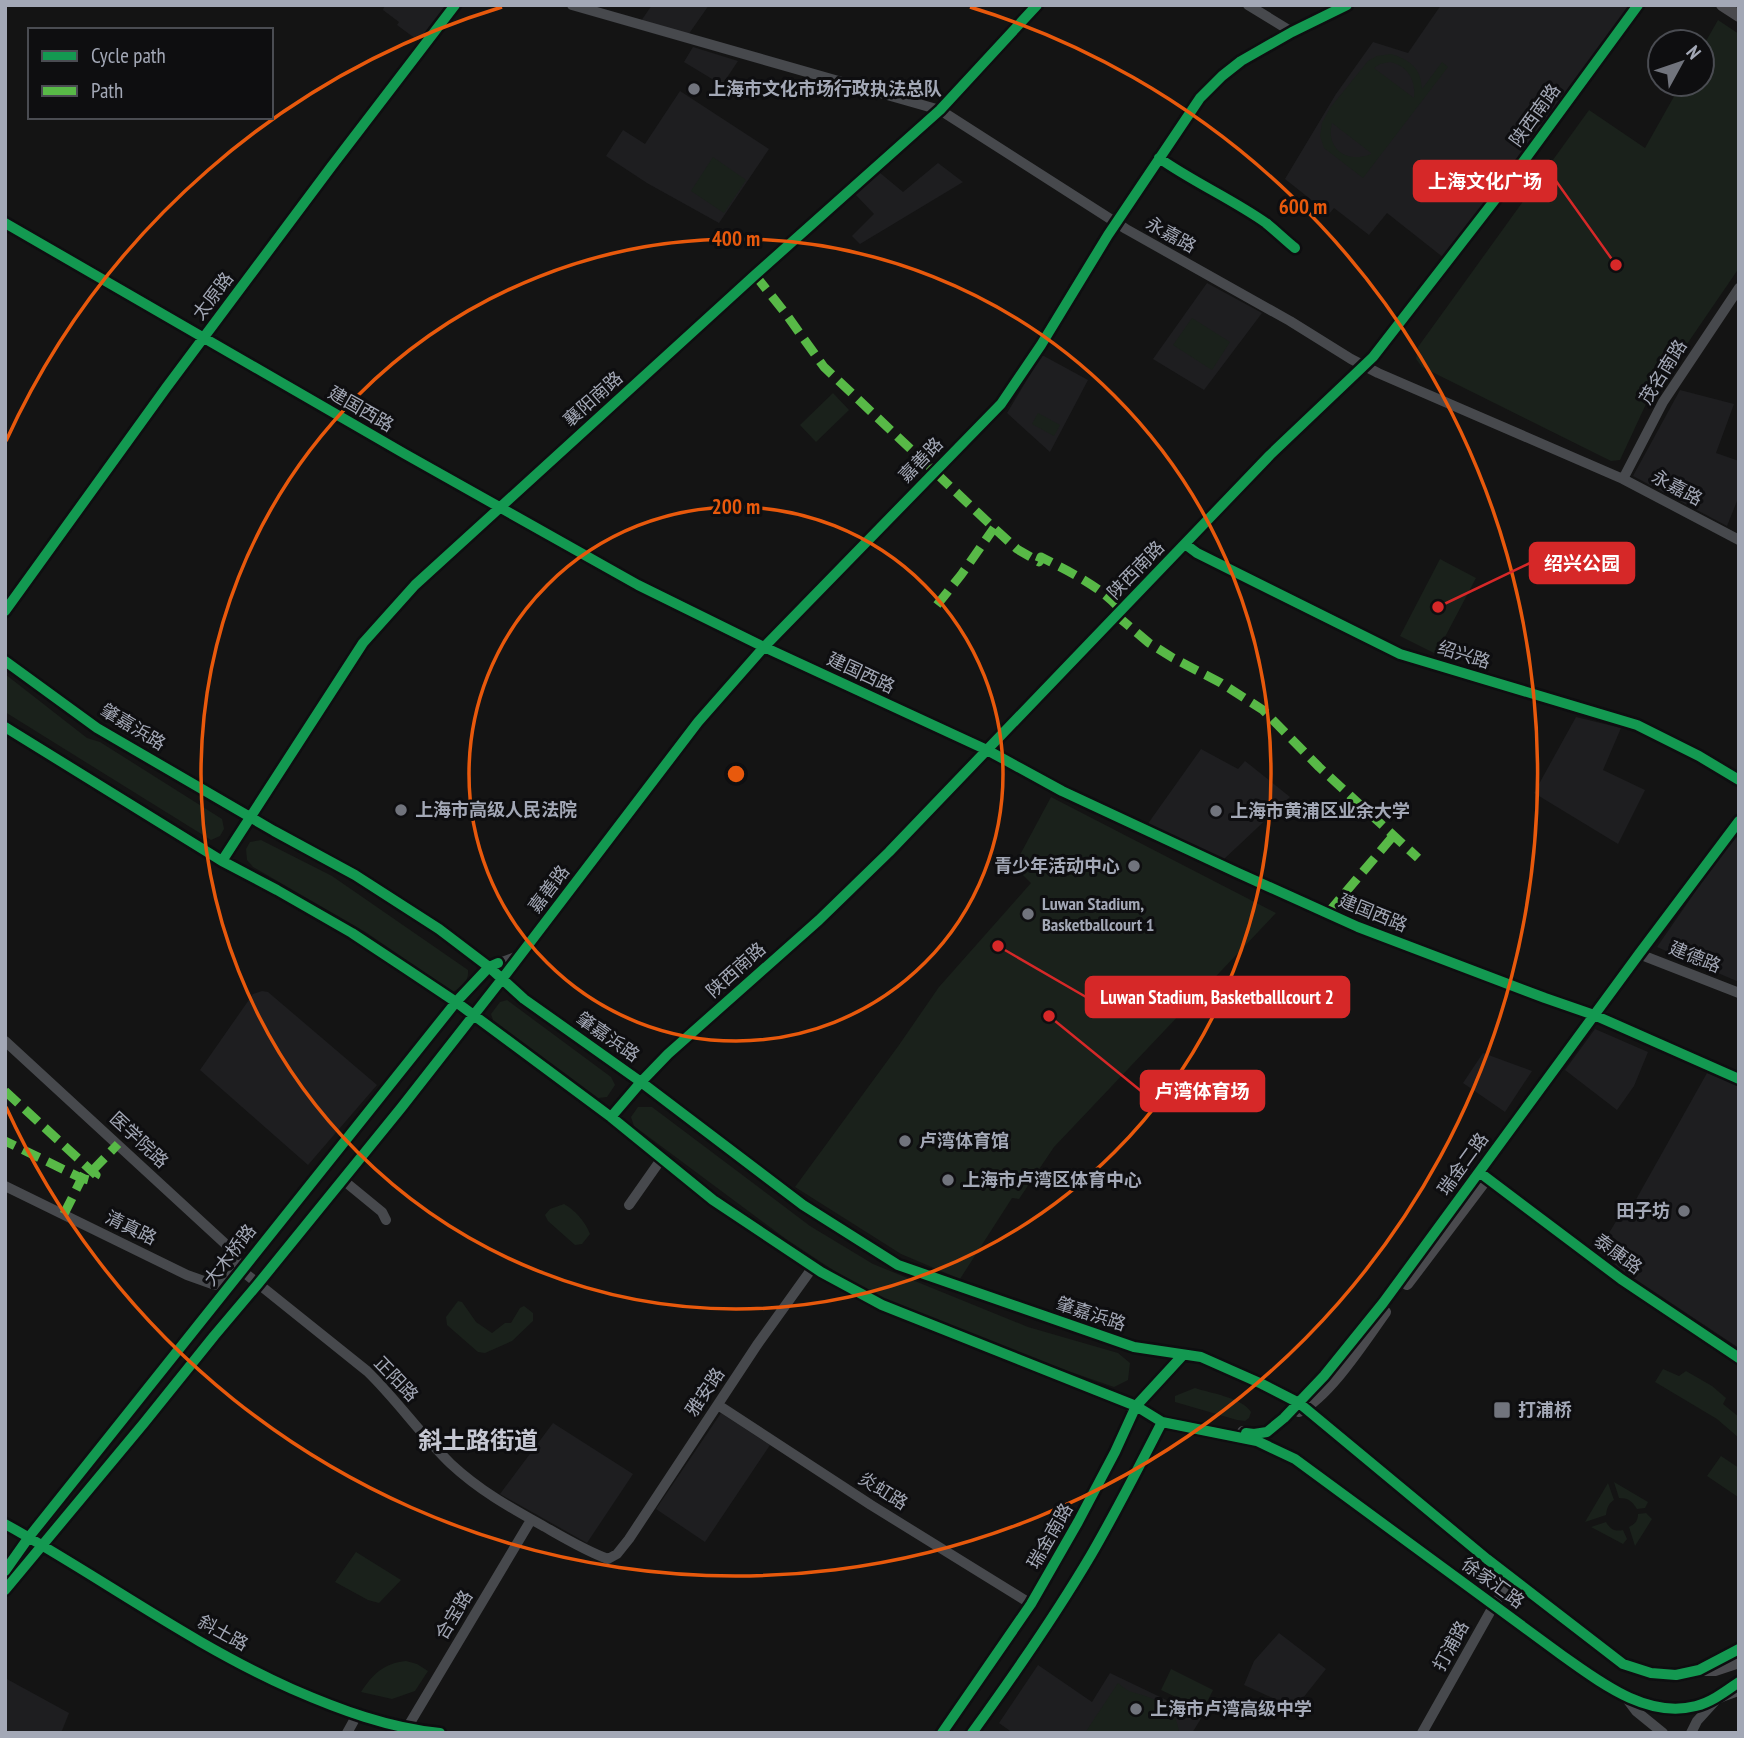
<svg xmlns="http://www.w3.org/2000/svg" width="1744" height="1738" font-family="'PT Sans Narrow','Noto Sans SC',sans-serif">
  <rect width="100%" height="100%" fill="#141414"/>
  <!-- built -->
  <path fill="#1e1e20" d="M385 5H448L420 42 397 25 399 22 383 10Z
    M652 5H709L688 35 641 21Z
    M1441 5H1631L1490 198 1444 258 1387 213 1369 235 1334 208 1329 214 1285 179 1336 94 1373 42 1408 53Z
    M693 47 738 61 722 85 684 62Z
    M680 91 769 149 719 223 647 183 606 156 623 130 645 144Z
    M938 163 963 182 860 244 852 236 874 214 854 193 879 172 903 192Z
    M1207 283 1262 313 1204 390 1153 359Z
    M1042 355 1088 380 1050 452 1007 413Z
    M1680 390 1734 404 1716 453 1739 461V496L1727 526 1633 476Z
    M1576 717 1621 728 1603 770 1645 790 1618 844 1534 793Z
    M1201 749 1238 769 1245 761 1290 797 1223 860 1147 825Z
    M1739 834V982L1657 947 1713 866Z
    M262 991 268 992 377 1085 308 1165 200 1070 253 994Z
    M1595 1029 1648 1052 1634 1086 1617 1110 1565 1070Z
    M1483 1053 1532 1071 1505 1112 1463 1083Z
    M1707 1073 1739 1086V1348L1623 1271 1598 1251 1623 1210 1629 1212Z
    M721 1413 770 1445 705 1542 656 1509Z
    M553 1423 633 1474 587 1543 500 1494Z
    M1279 1633 1326 1669 1295 1708 1244 1685 1254 1661Z
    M1038 1665 1092 1702 1110 1673 1202 1717 1192 1733H1013L999 1723Z
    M5 1678 69 1713 61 1733 5 1732Z"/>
  <!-- green -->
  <path fill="#1a211b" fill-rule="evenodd" d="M1718 20 1739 34V268L1646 404 1620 460 1611 461 1422 367 1416 359 1418 347 1589 110 1645 148 1681 84H1702V48Z
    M1391 54C1410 60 1421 68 1422 89L1442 62 1448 67 1363 178 1324 148 1320 136 1322 123 1330 108 1368 61 1377 56ZM1390 62C1408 66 1416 80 1414 98L1374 68 1380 64ZM1332 123 1371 153V154C1348 164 1325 149 1332 123Z
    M713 157 746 180 724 213 691 191Z
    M1192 318 1230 342 1212 370 1173 345Z
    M833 393 849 410 816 442 800 425Z
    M1038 413 1060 425 1054 436 1032 424Z
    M1440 559 1476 578 1436 654 1400 636Z
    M5 674 87 738 100 742 222 819 224 829 220 836 211 840 5 712Z
    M1051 797 1276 913 1054 1147 1019 1199 1012 1198 960 1279 901 1254 795 1187 899 1045 939 987 1031 883 1014 866Z
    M261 840 332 876 468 970C469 982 462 986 453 992L367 933 253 867 247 860 246 849 250 842Z
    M507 1000 611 1077 615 1085 607 1097 598 1098 493 1020 491 1014 500 1002Z
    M638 1107H652L810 1226 873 1264 1028 1327 1118 1353 1130 1363 1128 1380 1114 1387 1019 1354 999 1344 981 1343 874 1297 786 1239 634 1126 631 1117Z
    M564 1204C575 1210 585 1221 590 1234L582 1244 575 1245 548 1221 545 1215 550 1209Z
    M458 1301 462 1302 476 1322 492 1333 505 1323H511L520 1308 524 1306 533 1313V1321L512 1341 485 1353 478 1352 447 1325 446 1317Z
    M1663 1369 1679 1376 1686 1371 1712 1386 1726 1398 1723 1404 1739 1417V1438L1717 1419 1655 1382Z
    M1195 1388C1210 1393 1243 1398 1251 1412L1249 1418 1245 1421 1237 1420 1175 1402V1396Z
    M1721 1456 1739 1468 1738 1497 1707 1476Z
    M1614 1482 1648 1502 1645 1508 1637 1509C1632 1501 1628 1498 1619 1498Z
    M1608 1483 1614 1500C1608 1504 1607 1508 1606 1515L1585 1522Z
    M1646 1513 1652 1519 1635 1546 1629 1527C1635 1524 1638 1521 1638 1514Z
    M1606 1522C1610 1529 1615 1532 1623 1530L1627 1539 1623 1544 1591 1527Z
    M356 1552 401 1580 379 1603 368 1600 335 1582Z
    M406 1661 417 1664 428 1671 415 1691 392 1699 361 1692C373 1674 384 1663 406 1661Z
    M1171 1669 1213 1690 1203 1710 1161 1690Z
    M1118 1683C1122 1686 1127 1691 1132 1692 1155 1698 1177 1706 1179 1733H1085Z"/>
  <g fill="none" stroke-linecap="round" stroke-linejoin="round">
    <!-- minor -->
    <path stroke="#47494d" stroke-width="10" d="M572 5 940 110 1126 229 1290 321 1351 359 1378 373 1623 479 1739 540
      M1248 5 1292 32
      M5 223 405 454 638 585 764 647 987 750 1062 791 1236 872 1358 927 1545 998 1594 1015 1739 1079
      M1623 479 1663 402 1739 288
      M1185 544 1197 553 1400 654 1637 725 1699 756 1739 780
      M5 611 166 388 331 167 455 5
      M222 861 363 643 415 585 755 275 940 110 1037 5
      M1639 954 1739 993
      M5 1041 232 1250 241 1270 367 1371C397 1400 421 1435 451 1464 480 1491 511 1508 545 1527 566 1539 586 1551 608 1559L617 1554 629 1539 757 1345 813 1267
      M1487 1178 1621 1279 1739 1358
      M343 1180 382 1212 386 1220
      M5 1186 187 1275 215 1285 235 1273
      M629 1205 662 1158
      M718 1405 871 1505 1031 1604
      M5 1571 29 1537 456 1002 489 967 521 955
      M5 1590 144 1423 214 1336 258 1284 401 1108 502 979 698 722 764 647 1001 404 1041 345 1108 235 1200 98 1222 76 1241 61 1292 32 1347 5
      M1624 1695 1636 1711 1663 1733
      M347 1733 357 1715
      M404 1733 531 1520
      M1422 1733 1494 1605 1512 1578
      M1691 1733 1697 1721 1717 1699"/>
    <!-- major -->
    <path stroke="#4a4a4e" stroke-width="12" d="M1722 5 1739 16
      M5 661 97 728 274 831 355 875 439 929 489 967 524 999 641 1082 803 1205 898 1265 1134 1347 1201 1357 1262 1384 1299 1403 1487 1559 1623 1664 1651 1673 1676 1675 1699 1670H1715L1739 1662
      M5 727 222 861 277 890 352 933 408 970 456 1002 611 1117 713 1200 821 1272 882 1305 1136 1406 1162 1422 1257 1441 1295 1459 1563 1656C1600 1682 1649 1720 1698 1705 1712 1701 1724 1694 1739 1690
      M611 1117 641 1082 668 1054 819 920 889 852 1270 455 1373 357 1501 192 1638 5
      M1407 1284 1487 1178 1479 1172
      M1299 1411C1330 1395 1364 1341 1385 1312
      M1243 1432 1254 1434 1267 1432 1284 1418 1324 1376 1383 1303 1639 954 1739 821
      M5 1524C102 1578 191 1644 292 1689 340 1710 389 1728 440 1733
      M1702 1669 1739 1649
      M942 1733 1031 1604 1078 1522 1115 1452 1136 1406 1183 1355
      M972 1733C1014 1675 1055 1616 1091 1555 1116 1512 1139 1467 1162 1422"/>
    <!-- quiet -->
    <path stroke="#58b947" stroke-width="9" stroke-dasharray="18 9" stroke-linecap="butt" d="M755 275 786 314 824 367 994 528 1017 549 1039 562 1041 557C1070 572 1100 586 1121 610
      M937 605 961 575 994 528
      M1116 615 1149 643 1173 658 1221 683 1263 710 1319 767 1418 858
      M1328 913 1394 835
      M5 1091 96 1175 92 1181 81 1178 5 1141
      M92 1171 118 1144
      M64 1214 86 1170"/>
    <defs>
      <path id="cycleway" d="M1159 158C1193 182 1232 199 1266 223 1276 231 1285 240 1295 248
        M5 223 405 454 638 585 764 647 987 750 1062 791 1236 872 1358 927 1545 998 1594 1015 1739 1079
        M1185 544 1197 553 1400 654 1637 725 1699 756 1739 780
        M5 611 166 388 331 167 455 5
        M5 661 97 728 274 831 355 875 439 929 489 967 524 999 641 1082 803 1205 898 1265 1134 1347 1201 1357 1262 1384 1299 1403 1487 1559 1623 1664 1651 1673 1676 1675 1699 1670 1739 1649
        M5 727 222 861 277 890 352 933 408 970 456 1002 611 1117 713 1200 821 1272 882 1305 1136 1406 1162 1422 1257 1441 1295 1459 1563 1656C1600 1682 1647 1719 1696 1706 1712 1702 1726 1691 1739 1682
        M222 861 363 643 415 585 755 275 940 110 1037 5
        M611 1117 641 1082 668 1054 819 920 889 852 1270 455 1373 357 1501 192 1638 5
        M1479 1172 1621 1279 1739 1358
        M1246 1433 1254 1434 1267 1432 1284 1418 1324 1376 1383 1303 1639 954 1739 821
        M5 1524C102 1578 191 1644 292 1689 340 1710 389 1728 440 1733
        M5 1571 29 1537 456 1002 489 967 498 963
        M5 1590 144 1423 214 1336 258 1284 401 1108 502 979 698 722 764 647 1001 404 1041 345 1108 235 1200 98 1222 76 1241 61 1292 32 1347 5
        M942 1733 1031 1604 1078 1522 1115 1452 1136 1406 1183 1355
        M972 1733C1014 1675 1055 1616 1091 1555 1116 1512 1139 1467 1162 1422"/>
    </defs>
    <!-- cycleway casing -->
    <use href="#cycleway" stroke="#0e0e10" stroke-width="15"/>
    <!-- cycleway -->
    <use href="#cycleway" stroke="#139951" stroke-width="10"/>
  </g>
  <!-- distance rings -->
  <g fill="none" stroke="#e8590c" stroke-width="3.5">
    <circle cx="736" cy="774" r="267"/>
    <circle cx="736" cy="774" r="535"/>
    <path d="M6 441A802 802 0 0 1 502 7M970 7A802 802 0 1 1 6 1107"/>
  </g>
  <!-- markers -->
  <g fill="#71747d" stroke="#0e0e10" stroke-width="2.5">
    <circle cx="694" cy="89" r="7"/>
    <circle cx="401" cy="810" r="7"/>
    <circle cx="1216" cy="811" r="7"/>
    <circle cx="1134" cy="866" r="7"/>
    <circle cx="1028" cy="914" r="7"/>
    <circle cx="905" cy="1141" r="7"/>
    <circle cx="948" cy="1180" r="7"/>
    <circle cx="1684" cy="1211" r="7"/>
    <rect x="1493" y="1401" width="18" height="18" rx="3.5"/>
    <circle cx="1136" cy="1709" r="7"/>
  </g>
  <g text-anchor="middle" stroke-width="6" stroke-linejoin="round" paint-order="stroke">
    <!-- poi labels -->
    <g font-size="18" font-weight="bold" fill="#a3a8b6" stroke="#0e0e10" text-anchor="start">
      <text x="708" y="95">上海市文化市场行政执法总队</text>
      <text x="415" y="816">上海市高级人民法院</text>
      <text x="1230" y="817">上海市黄浦区业余大学</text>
      <text x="1120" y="872" text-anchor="end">青少年活动中心</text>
      <text x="1042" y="910">Luwan Stadium,<tspan x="1042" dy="21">Basketballcourt 1</tspan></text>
      <text x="919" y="1147">卢湾体育馆</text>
      <text x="962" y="1186">上海市卢湾区体育中心</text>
      <text x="1670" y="1217" text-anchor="end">田子坊</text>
      <text x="1518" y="1416">打浦桥</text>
      <text x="1150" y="1715">上海市卢湾高级中学</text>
    </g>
    <!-- street labels -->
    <g font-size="18" fill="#a3a8b6" stroke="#0e0e10">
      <text transform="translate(1535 115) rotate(-54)" y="6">陕西南路</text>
      <text transform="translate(1171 235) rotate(29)" y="6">永嘉路</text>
      <text transform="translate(213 296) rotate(-53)" y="6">太原路</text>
      <text transform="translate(1663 372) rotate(-58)" y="6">茂名南路</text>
      <text transform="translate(593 399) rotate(-42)" y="6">襄阳南路</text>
      <text transform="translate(361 409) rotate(30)" y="6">建国西路</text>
      <text transform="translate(921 460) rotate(-46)" y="6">嘉善路</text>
      <text transform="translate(1677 488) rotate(28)" y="6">永嘉路</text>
      <text transform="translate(1136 570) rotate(-46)" y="6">陕西南路</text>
      <text transform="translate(1464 655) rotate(17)" y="6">绍兴路</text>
      <text transform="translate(861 673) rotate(25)" y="6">建国西路</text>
      <text transform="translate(133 727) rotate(31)" y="6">肇嘉浜路</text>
      <text transform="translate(549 889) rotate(-53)" y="6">嘉善路</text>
      <text transform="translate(1373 913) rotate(22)" y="6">建国西路</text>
      <text transform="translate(1695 957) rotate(22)" y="6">建德路</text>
      <text transform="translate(736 970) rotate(-42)" y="6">陕西南路</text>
      <text transform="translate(608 1037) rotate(35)" y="6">肇嘉浜路</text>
      <text transform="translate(139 1140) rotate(43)" y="6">医学院路</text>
      <text transform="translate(1463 1164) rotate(-54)" y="6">瑞金二路</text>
      <text transform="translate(131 1228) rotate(26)" y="6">清真路</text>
      <text transform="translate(1618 1254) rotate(36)" y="6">泰康路</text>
      <text transform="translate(230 1255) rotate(-52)" y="6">大木桥路</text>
      <text transform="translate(1091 1314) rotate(18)" y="6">肇嘉浜路</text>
      <text transform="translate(396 1379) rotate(46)" y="6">正阳路</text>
      <text transform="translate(705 1392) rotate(-56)" y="6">雅安路</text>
      <text transform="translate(883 1491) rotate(32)" y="6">炎虹路</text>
      <text transform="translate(1050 1536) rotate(-60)" y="6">瑞金南路</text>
      <text transform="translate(1493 1583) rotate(36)" y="6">徐家汇路</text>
      <text transform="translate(454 1615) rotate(-59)" y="6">合宝路</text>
      <text transform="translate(223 1633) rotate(29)" y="6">斜土路</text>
      <text transform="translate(1451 1646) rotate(-61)" y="6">打浦路</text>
    </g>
    <!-- district labels -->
    <g font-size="24" font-weight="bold" fill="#c5c7d2" stroke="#0e0e10">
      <text x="478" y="1449">斜土路街道</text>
    </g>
  </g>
  <circle cx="736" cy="774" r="10" fill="#e8590c" stroke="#0e0e10" stroke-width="3.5"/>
  <g font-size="21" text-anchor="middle" font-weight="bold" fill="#e8590c" stroke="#0e0e10" stroke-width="6" stroke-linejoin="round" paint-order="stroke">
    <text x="1303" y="214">600 m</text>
    <text x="736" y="246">400 m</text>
    <text x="736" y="514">200 m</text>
  </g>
  <!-- callouts -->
  <path fill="none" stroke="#d62828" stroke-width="2.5" d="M1616 265L1556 181M1438 607L1530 563M998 946L1086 997M1049 1016L1141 1091"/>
  <g fill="#d62828" stroke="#0e0e10" stroke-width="2.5">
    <circle cx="1616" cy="265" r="7"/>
    <circle cx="1438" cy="607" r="7"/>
    <circle cx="998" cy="946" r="7"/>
    <circle cx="1049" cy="1016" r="7"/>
  </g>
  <g fill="#d62828" stroke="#d62828" stroke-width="2.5">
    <rect x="1414" y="161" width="142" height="40" rx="7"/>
    <rect x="1530" y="543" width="104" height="40" rx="7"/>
    <rect x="1086" y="977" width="263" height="40" rx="7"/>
    <rect x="1141" y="1071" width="123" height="40" rx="7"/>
  </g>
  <g font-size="19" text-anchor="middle" font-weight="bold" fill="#fff">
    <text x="1485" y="188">上海文化广场</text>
    <text x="1582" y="570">绍兴公园</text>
    <text x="1217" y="1004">Luwan Stadium, Basketballlcourt 2</text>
    <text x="1202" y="1098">卢湾体育场</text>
  </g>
  <!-- border -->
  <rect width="1744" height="1738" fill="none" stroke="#a3a8b6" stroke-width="14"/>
  <!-- legend -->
  <rect x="28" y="28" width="245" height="91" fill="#0e0e10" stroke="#4a4c52" stroke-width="2"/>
  <rect x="42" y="51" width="35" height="10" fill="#139951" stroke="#4a4c52" stroke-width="2"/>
  <text x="91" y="63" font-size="21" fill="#a3a8b6">Cycle path</text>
  <rect x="42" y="86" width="35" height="10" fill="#58b947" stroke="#4a4c52" stroke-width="2"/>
  <text x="91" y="98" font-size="21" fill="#a3a8b6">Path</text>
  <!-- north arrow -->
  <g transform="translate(1681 63) rotate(50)"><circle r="33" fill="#0e0e10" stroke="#4a4c52" stroke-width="2"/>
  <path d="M0-5L12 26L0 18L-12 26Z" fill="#71747d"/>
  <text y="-10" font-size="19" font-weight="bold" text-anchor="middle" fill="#a3a8b6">N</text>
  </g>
</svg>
